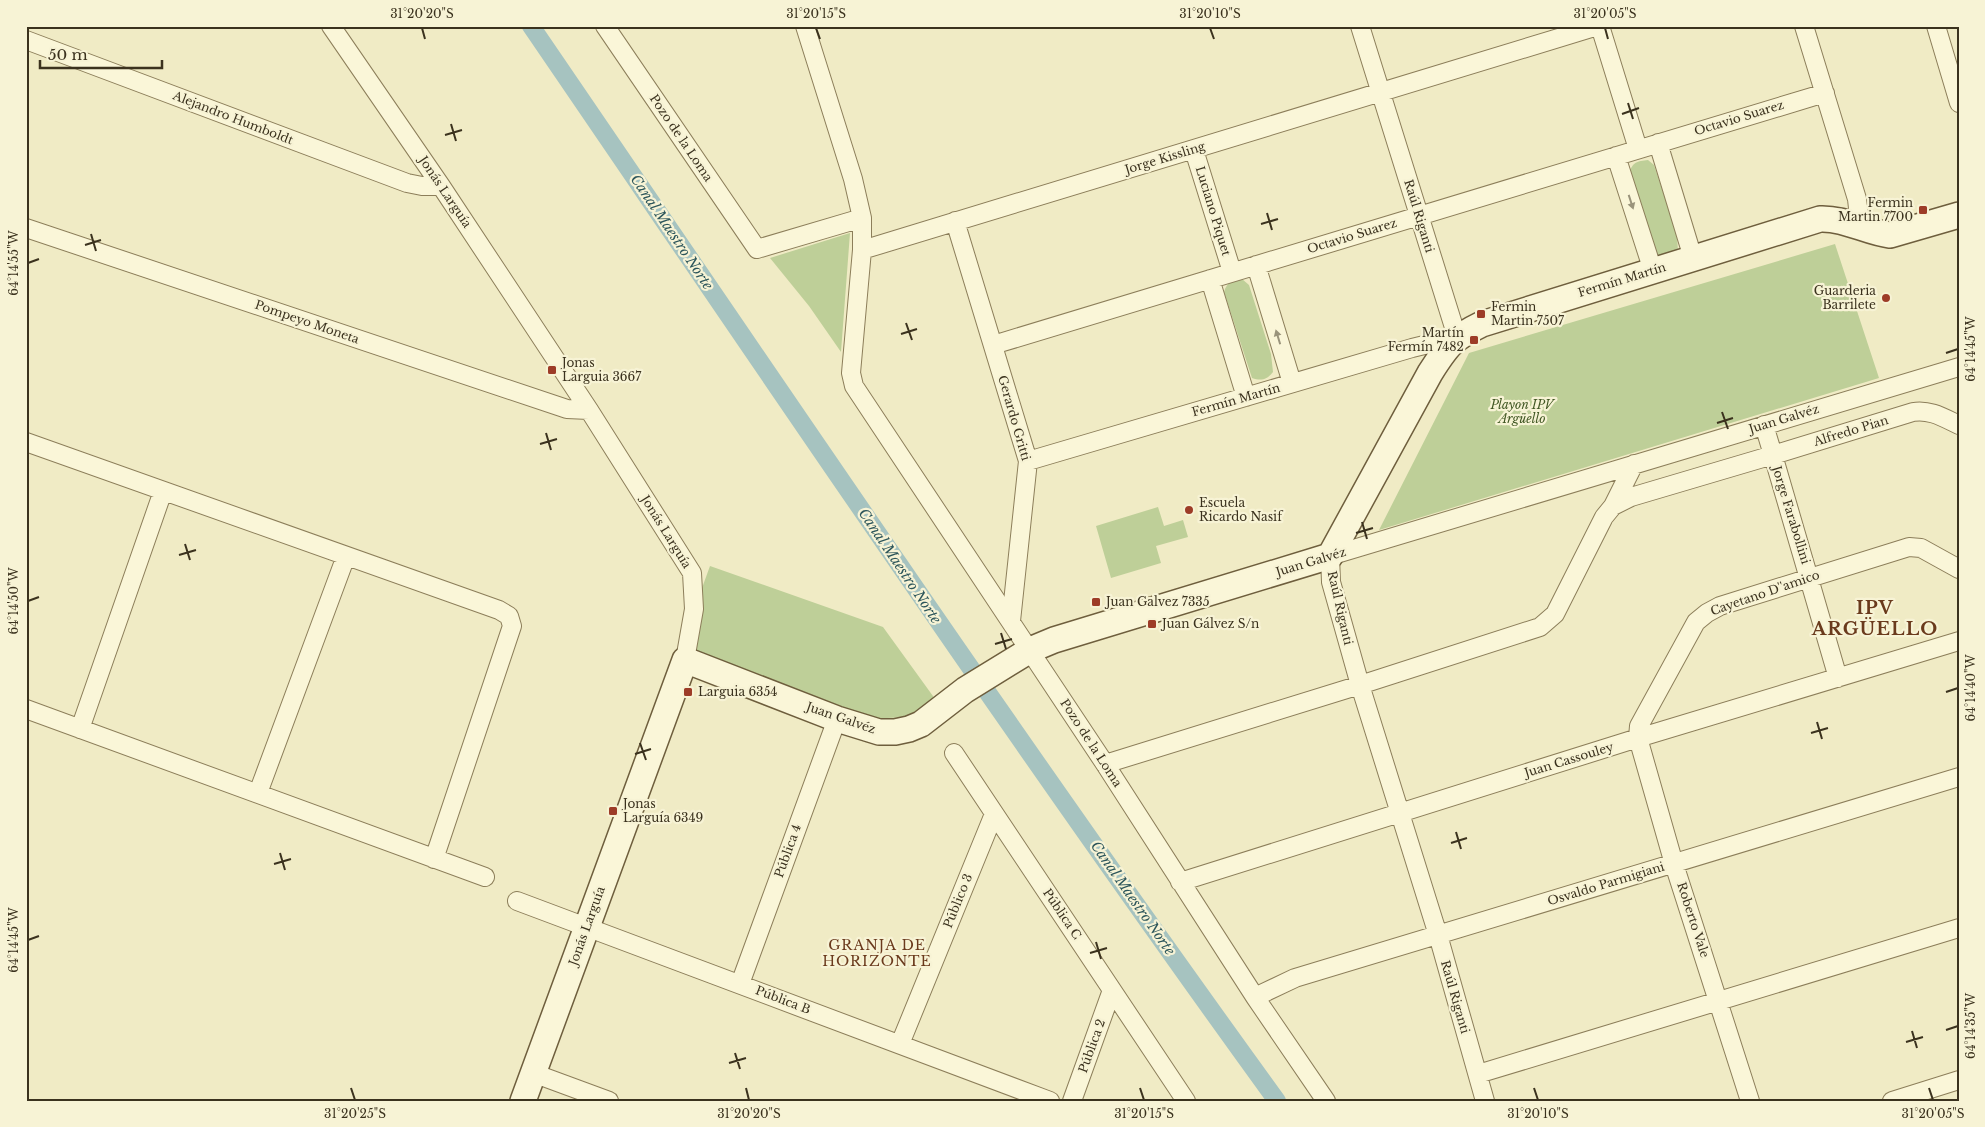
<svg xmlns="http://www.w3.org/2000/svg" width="1985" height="1127" font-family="'Libre Baskerville',serif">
  <rect width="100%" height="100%" fill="#f0ebc5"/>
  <!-- green -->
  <path fill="#becf98" d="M1648 160 1654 165 1677 234 1678 253 1657 259 1629 173C1633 162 1637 161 1648 160Z
    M850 233 841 352 809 306 770 258Z
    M1835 244 1879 378 1379 530 1469 353Z
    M1242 279 1249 285 1271 354 1273 372C1267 380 1261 381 1252 378L1224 292C1227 282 1232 280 1242 279Z
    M1158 507 1164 526 1183 520 1188 537 1156 546 1161 563 1111 578 1096 526Z
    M710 566 883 627 938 703 908 717 867 719 757 674 696 651 702 588Z"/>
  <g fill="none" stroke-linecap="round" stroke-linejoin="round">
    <!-- canal -->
    <path stroke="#a6c3c0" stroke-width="18" d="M531 26C777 386 1021 748 1277 1101"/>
    <defs>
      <path id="minor" d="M331 26 441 186 589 410 692 573 694 609 685 660
        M605 26 757 249 862 218
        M805 26 853 179 862 218V250L851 373 854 386 1105 764 1255 997 1326 1101
        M1600 26 1638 149
        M1804 26 1857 199 1860 226
        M1936 26 1959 103
        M26 40 407 183 422 186H441
        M1658 143 1693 258
        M1194 150 1232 272
        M1616 156 1653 271
        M955 221 1028 461 1011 621
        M26 228 567 409 589 410
        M862 250 1598 26
        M1256 265 1292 383
        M1210 279 1246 397
        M993 345 1825 93
        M1764 425 1773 455 1913 412C1930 409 1944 418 1959 425
        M26 442 499 610 509 616 512 626 434 859
        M1028 461 1412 348 1457 337 1360 26
        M1613 506 1631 497 1773 455 1838 678
        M26 709 485 877
        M80 729 163 491
        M954 753 1186 1101
        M1105 764 1360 685 1540 627 1555 614 1604 517 1613 506 1634 464
        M258 793 346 556
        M1180 882 1638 738 1959 641
        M517 901 1050 1101
        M740 984 837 719
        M1255 997 1295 978 1959 777
        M900 1044 994 814
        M533 1073 609 1101
        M1478 1074 1959 928
        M1072 1101 1112 990
        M1485 1101 1438 935 1360 685 1331 582 1330 556 1959 367
        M1750 1101 1674 864 1638 738 1639 726 1696 622 1707 613 1720 606 1909 547 1921 548 1959 569
        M1892 1101 1959 1080"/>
      <path id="secondary" d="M523 1101 685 660 837 719 879 732H895L909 729 921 724 965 690 1030 650 1054 640 1330 556 1430 373C1447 346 1453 338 1482 324L1820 219C1845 218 1866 232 1890 235L1959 215"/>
    </defs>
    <!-- minor casing -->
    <use href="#minor" stroke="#8c7e5a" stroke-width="20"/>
    <!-- secondary casing -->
    <use href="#secondary" stroke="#6e5e3d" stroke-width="28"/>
    <!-- minor -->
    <use href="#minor" stroke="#faf6d8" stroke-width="18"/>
    <!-- secondary -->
    <use href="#secondary" stroke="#faf6d8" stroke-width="25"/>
  </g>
  <!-- one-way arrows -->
  <defs><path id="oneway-solid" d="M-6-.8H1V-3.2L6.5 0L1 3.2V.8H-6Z" transform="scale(1.25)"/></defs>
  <g fill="#9a947b">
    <use href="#oneway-solid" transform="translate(1631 202) rotate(72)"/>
    <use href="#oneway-solid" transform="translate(1278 337) rotate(-107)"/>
  </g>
  <!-- ticks -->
  <path fill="none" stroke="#3b321e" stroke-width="2" d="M422 28 425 39M816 28 820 39M1210 28 1214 39M1605 28 1608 39M1628 103 1633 119M1622 114 1639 108M451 124 456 141M445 135 462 130M1267 213 1272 230M1261 224 1278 219M91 234 96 251M85 245 101 240M28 263 39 259M906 323 912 340M901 334 917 329M1946 353 1958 349M1722 412 1728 429M1717 423 1733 418M546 433 551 450M540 444 557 439M1362 522 1367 539M1356 533 1373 528M185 544 190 560M179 555 196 550M28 601 39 597M1001 633 1006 649M995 644 1012 639M1946 692 1958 688M1817 722 1822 739M1811 733 1828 728M640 743 646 760M635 754 651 749M1456 832 1461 849M1451 843 1467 838M280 853 285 870M274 864 291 859M28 940 39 936M1096 942 1101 959M1090 953 1107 948M1946 1030 1958 1026M1912 1031 1917 1048M1906 1042 1923 1037M735 1053 740 1069M729 1063 746 1058M351 1088 355 1100M746 1088 749 1100M1140 1088 1144 1100M1534 1088 1538 1100M1929 1088 1933 1100"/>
  <!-- markers -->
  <g fill="#9d3c27" stroke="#f7f3d5" stroke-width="2">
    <rect x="1918" y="205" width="10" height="10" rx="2.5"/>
    <circle cx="1886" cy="298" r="5"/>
    <rect x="1476" y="309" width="10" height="10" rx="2.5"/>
    <rect x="1469" y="335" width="10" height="10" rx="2.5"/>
    <rect x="547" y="365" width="10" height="10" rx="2.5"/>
    <circle cx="1189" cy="510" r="5"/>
    <rect x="1091" y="597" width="10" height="10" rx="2.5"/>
    <rect x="1147" y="619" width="10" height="10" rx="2.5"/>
    <rect x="683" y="687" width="10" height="10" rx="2.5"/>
    <rect x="608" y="806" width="10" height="10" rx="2.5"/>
  </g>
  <g text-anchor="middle" stroke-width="4.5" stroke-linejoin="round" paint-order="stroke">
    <!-- street labels -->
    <g font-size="12" fill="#3b321e" stroke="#f7f3d5">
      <text transform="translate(233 118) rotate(21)" y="4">Alejandro Humboldt</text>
      <text transform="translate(1739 118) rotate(-17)" y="4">Octavio Suarez</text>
      <text transform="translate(681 138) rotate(56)" y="4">Pozo de la Loma</text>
      <text transform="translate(1165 158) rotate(-17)" y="4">Jorge Kissling</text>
      <text transform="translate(445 192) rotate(56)" y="4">Jonás Larguía</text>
      <text transform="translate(1213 211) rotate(73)" y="4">Luciano Piquet</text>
      <text transform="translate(1419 216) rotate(73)" y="4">Raúl Riganti</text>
      <text transform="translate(1352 236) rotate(-17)" y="4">Octavio Suarez</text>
      <text transform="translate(1622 280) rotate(-17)" y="4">Fermín Martín</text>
      <text transform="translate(307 322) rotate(19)" y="4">Pompeyo Moneta</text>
      <text transform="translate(1236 400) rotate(-16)" y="4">Fermín Martín</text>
      <text transform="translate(1014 418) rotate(74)" y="4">Gerardo Gritti</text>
      <text transform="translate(1784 419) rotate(-17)" y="4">Juan Galvéz</text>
      <text transform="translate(1851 431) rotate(-17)" y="4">Alfredo Pian</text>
      <text transform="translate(1791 515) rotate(73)" y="4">Jorge Farabollini</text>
      <text transform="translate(666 532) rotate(58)" y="4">Jonás Larguía</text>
      <text transform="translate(1311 562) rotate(-17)" y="4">Juan Galvéz</text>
      <text transform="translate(1765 593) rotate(-19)" y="4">Cayetano D''amico</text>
      <text transform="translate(1340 608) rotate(77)" y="4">Raúl Riganti</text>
      <text transform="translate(841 718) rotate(19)" y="4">Juan Galvéz</text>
      <text transform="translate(1091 743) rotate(57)" y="4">Pozo de la Loma</text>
      <text transform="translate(1569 760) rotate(-17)" y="4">Juan Cassouley</text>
      <text transform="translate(788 851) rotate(-70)" y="4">Pública 4</text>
      <text transform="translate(1606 884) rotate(-17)" y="4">Osvaldo Parmigiani</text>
      <text transform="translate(958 901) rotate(-68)" y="4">Público 3</text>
      <text transform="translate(1062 914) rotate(56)" y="4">Pública C</text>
      <text transform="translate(1693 920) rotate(72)" y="4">Roberto Vale</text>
      <text transform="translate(587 926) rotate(-70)" y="4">Jonás Larguía</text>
      <text transform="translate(1455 997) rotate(74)" y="4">Raúl Riganti</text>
      <text transform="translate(783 1000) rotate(21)" y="4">Pública B</text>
      <text transform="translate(1092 1046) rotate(-70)" y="4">Pública 2</text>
    </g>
    <!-- poi labels -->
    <g font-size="12" fill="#3b321e" stroke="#f7f3d5" text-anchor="start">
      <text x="1913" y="207" text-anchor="end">Fermin<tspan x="1913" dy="14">Martin 7700</tspan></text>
      <text x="1876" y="295" text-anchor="end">Guarderia<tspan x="1876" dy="14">Barrilete</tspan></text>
      <text x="1491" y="311">Fermin<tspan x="1491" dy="14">Martin 7507</tspan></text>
      <text x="1464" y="337" text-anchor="end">Martín<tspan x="1464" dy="14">Fermín 7482</tspan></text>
      <text x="562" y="367">Jonas<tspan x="562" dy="14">Larguia 3667</tspan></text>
      <text x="1199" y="507">Escuela<tspan x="1199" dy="14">Ricardo Nasif</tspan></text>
      <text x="1106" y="606">Juan Galvez 7335</text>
      <text x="1162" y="628">Juan Gálvez S/n</text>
      <text x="698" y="696">Larguia 6354</text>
      <text x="623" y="808">Jonas<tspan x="623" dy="14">Larguía 6349</tspan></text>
    </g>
    <!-- park labels -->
    <g font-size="12" font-style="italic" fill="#425824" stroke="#f7f3d5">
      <text x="1522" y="409">Playon IPV<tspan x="1522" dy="14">Argüello</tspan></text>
    </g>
    <!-- water labels -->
    <g font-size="14" font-style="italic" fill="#2d565b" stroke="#f7f3d5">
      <text transform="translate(672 232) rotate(56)" y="5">Canal Maestro Norte</text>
      <text transform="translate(900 566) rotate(56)" y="5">Canal Maestro Norte</text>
      <text transform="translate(1133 898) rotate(55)" y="5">Canal Maestro Norte</text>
    </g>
    <!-- neighbourhood labels -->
    <g font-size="14" letter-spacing="1" fill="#6a3a1c" stroke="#f7f3d5">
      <text x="877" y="950">GRANJA DE<tspan x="877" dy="16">HORIZONTE</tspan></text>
    </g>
    <!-- district labels -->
    <g font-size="18" font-weight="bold" letter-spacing="1" fill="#6a3a1c" stroke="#f7f3d5">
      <text x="1875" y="614">IPV<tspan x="1875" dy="21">ARGÜELLO</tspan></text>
    </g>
  </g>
  <!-- border -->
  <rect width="1985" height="1127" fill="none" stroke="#f7f3d5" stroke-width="55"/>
  <!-- scale -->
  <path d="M40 60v8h122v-8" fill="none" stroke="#3b321e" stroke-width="2.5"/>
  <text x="48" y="60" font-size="15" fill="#3b321e" stroke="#f7f3d5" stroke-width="4" paint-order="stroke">50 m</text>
  <rect x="28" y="28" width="1930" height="1072" fill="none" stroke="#3b321e" stroke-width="2"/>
  <g font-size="12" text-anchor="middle" fill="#3b321e">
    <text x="422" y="18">31°20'20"S</text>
    <text x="816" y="18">31°20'15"S</text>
    <text x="1210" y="18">31°20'10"S</text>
    <text x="1605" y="18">31°20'05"S</text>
    <text transform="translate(14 263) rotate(-90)" y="4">64°14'55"W</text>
    <text transform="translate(1971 349) rotate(-90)" y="4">64°14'45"W</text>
    <text transform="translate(14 601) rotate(-90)" y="4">64°14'50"W</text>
    <text transform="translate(1971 688) rotate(-90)" y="4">64°14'40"W</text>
    <text transform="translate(14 940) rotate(-90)" y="4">64°14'45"W</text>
    <text transform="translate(1971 1026) rotate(-90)" y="4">64°14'35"W</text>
    <text x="355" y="1118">31°20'25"S</text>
    <text x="749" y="1118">31°20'20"S</text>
    <text x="1144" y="1118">31°20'15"S</text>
    <text x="1538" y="1118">31°20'10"S</text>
    <text x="1933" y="1118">31°20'05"S</text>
  </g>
</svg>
